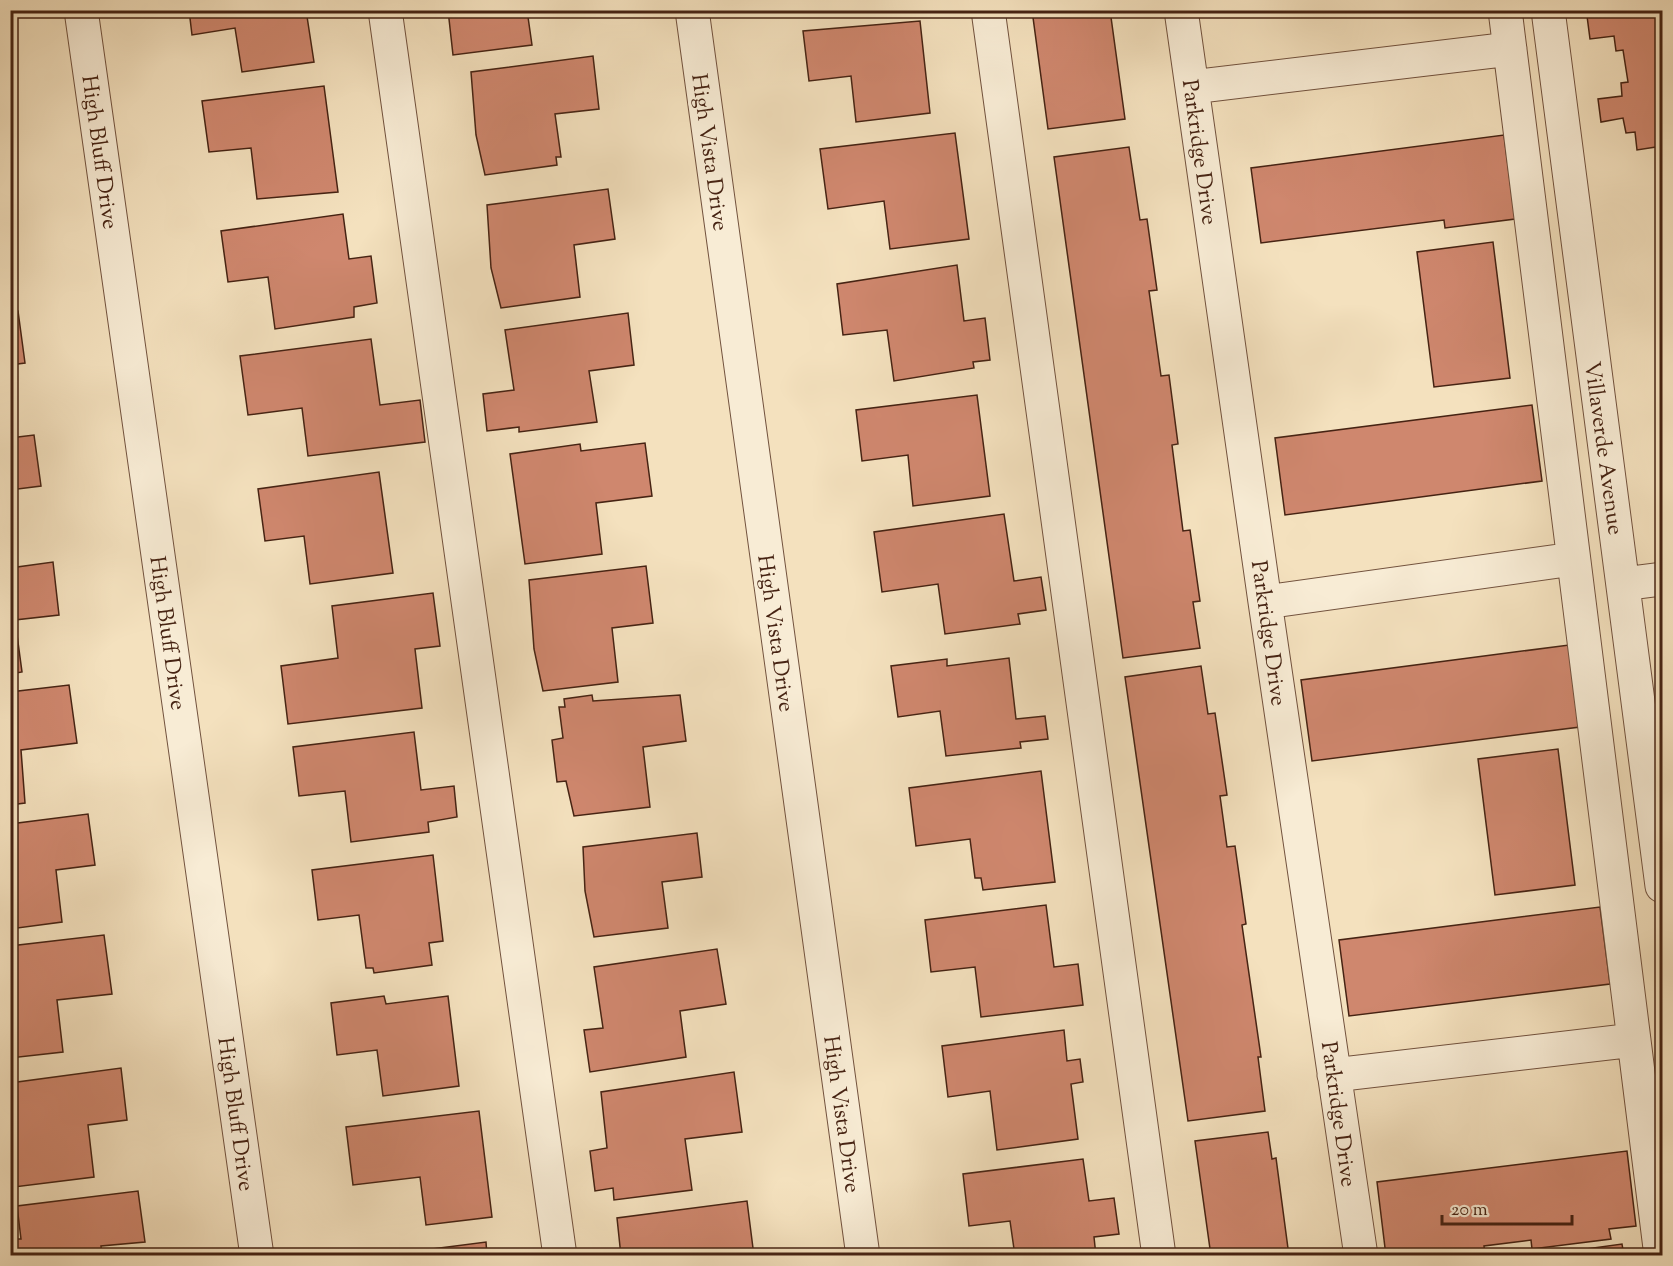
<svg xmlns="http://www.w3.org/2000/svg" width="1673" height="1266" font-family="'Sorts Mill Goudy',serif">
  <rect width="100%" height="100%" fill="#f4e1be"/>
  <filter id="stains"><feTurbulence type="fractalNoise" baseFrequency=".00333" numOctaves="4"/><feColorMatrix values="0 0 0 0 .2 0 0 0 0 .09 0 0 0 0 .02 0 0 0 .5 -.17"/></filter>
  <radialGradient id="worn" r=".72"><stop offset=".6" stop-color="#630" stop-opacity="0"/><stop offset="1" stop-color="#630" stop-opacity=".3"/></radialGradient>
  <!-- building -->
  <path fill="#cf876e" stroke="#462313" stroke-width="1.5" d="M189 10H306L314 62 242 72 235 28 192 35Z
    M448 10H527L532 45 453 55Z
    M1032 10H1110L1125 119 1048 129Z
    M1611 10H1662V146L1637 150 1635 132 1626 133 1623 118 1601 122 1598 99 1622 96 1621 83 1628 82 1623 50 1616 51 1614 36 1590 39 1587 16 1612 13Z
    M920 21 930 113 856 122 851 76 809 81 803 31Z
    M593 56 599 109 555 114 561 157H556L557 165 485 175 476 135 471 72Z
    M324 86 338 192 257 199 251 148 209 152 202 101Z
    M955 133 969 239 890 249 884 201 828 209 820 149Z
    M1504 135 1515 219 1445 228 1444 220 1261 243 1251 168Z
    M1129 147 1140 220 1147 219 1157 290 1149 291 1161 376 1169 375 1178 444 1172 445 1183 531 1190 530 1200 601 1193 602 1200 648 1123 658 1054 157Z
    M1662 184V207H1660L1657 185Z
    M608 189 615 239 574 245 580 297 501 308 491 268 487 205Z
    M343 214 349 259 371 256 377 303 354 307V317L275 329 268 277 228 282 221 231Z
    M1493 242 1510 378 1434 387 1417 252Z
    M10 253 16 293 10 294Z
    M957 265 964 321 985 318 990 360 973 362 974 368 894 381 887 330 843 335 837 284Z
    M18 311 25 363 10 365V312Z
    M628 313 634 365 589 371 597 422 519 432V427L487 431 483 394 514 390 505 330Z
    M1659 322H1662V342Z
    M371 339 380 405 420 400 425 442 308 456 302 408 248 415 240 356Z
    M977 395 990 496 913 506 908 455 862 461 856 410Z
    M1532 405 1542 481 1285 515 1275 438Z
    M34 435 41 486 10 490V438Z
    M645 443 652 496 596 503 602 554 525 564 510 454 580 444 581 451Z
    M379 472 393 573 310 584 304 536 265 541 258 489Z
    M1004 514 1014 581 1041 577 1046 610 1018 614 1020 624 945 634 938 584 882 592 874 532Z
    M53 562 59 615 15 620 22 672 10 674V568Z
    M646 566 653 623 612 628 618 682 543 691 534 649 529 580Z
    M433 593 440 646 415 649 422 708 288 724 281 666 338 658 332 606Z
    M1569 645 1580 727 1312 761 1301 680Z
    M1009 658 1016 719 1045 716 1048 739 1020 742 1021 748 946 756 940 711 898 717 891 666 947 659V666Z
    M1201 666 1208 714 1215 713 1227 795 1220 796 1227 847 1235 846 1246 924 1242 925 1261 1057H1258L1265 1111 1188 1121 1125 677Z
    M69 685 77 743 21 750 25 803 10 805V692Z
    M592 695 593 701 680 695 686 741 643 747 650 807 574 816 566 781 557 782 552 740 563 738 559 707H565L564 699Z
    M414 732 421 790 454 786 457 817 428 822 429 832 351 842 345 791 299 796 293 747Z
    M1558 749 1575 885 1495 895 1478 759Z
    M1041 771 1055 882 983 890 981 878H975L970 839 916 846 909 788Z
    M88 814 95 865 56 870 62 922 10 929V824Z
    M697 833 702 877 662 882 668 928 594 937 585 891 583 847Z
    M433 855 443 941 429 943 432 965 374 973 373 968H366L359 915 318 920 312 870Z
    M1046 905 1054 967 1078 964 1083 1005 981 1017 975 967 931 972 925 920Z
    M1600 907 1610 984 1349 1016 1339 940Z
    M104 935 112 994 57 1000 63 1052 10 1058V946Z
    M717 949 726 1004 680 1011 686 1057 590 1072 584 1030 603 1028 594 967Z
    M384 996 386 1004 448 996 459 1086 383 1096 377 1050 337 1055 331 1003Z
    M1064 1030 1067 1061 1080 1059 1083 1082 1071 1084 1078 1139 997 1150 990 1091 948 1097 942 1046Z
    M121 1068 127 1120 88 1125 94 1177 14 1187 10 1163V1083Z
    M734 1072 742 1132 685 1139 692 1190 614 1200 613 1188 595 1191 590 1151 607 1148 601 1092Z
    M479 1111 492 1217 426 1225 420 1177 353 1185 346 1127Z
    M1268 1132 1272 1159 1276 1158 1289 1256H1211L1195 1141Z
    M1627 1151 1636 1226 1609 1229 1611 1239 1532 1249 1531 1240 1484 1246 1485 1255 1481 1256H1415V1254L1386 1256 1377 1182Z
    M1083 1159 1089 1201 1114 1198 1119 1234 1094 1237 1096 1256H1015L1010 1221 969 1226 963 1174Z
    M138 1191 145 1242 101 1246 102 1256H12L10 1239H21L17 1206Z
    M747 1201 754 1256H621L617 1218Z
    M486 1242 487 1256H410L409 1252Z
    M1622 1244 1624 1256H1535Z"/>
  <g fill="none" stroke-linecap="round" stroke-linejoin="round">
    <defs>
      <path id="minor" d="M81 10 257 1256
        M385 10 560 1256
        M692 10 863 1256
        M988 10 1159 1256
        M1181 10 1265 602 1361 1256
        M1505 10 1661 1256
        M1548 10 1662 886
        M1192 87 1510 49
        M1623 584 1662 579
        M1265 602 1573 559
        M1334 1075 1634 1040"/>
    </defs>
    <!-- minor casing -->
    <use href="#minor" stroke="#72523e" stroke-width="35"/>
    <!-- minor -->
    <use href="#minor" stroke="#f8ecd5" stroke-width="33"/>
  </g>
  <g text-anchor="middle" stroke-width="6" stroke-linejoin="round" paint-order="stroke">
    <!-- street labels -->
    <g font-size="22" fill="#462313" stroke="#f8ecd5">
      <text transform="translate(101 152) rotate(82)" y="8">High Bluff Drive</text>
      <text transform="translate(711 152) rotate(82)" y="8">High Vista Drive</text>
      <text transform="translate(1201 152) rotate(82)" y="8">Parkridge Drive</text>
      <text transform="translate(1605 448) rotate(82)" y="8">Villaverde Avenue</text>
      <text transform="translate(169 633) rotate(82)" y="8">High Bluff Drive</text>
      <text transform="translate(777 633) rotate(82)" y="8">High Vista Drive</text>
      <text transform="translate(1270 633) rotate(82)" y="8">Parkridge Drive</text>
      <text transform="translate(237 1114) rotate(82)" y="8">High Bluff Drive</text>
      <text transform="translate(843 1114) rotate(82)" y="8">High Vista Drive</text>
      <text transform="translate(1340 1114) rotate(82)" y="8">Parkridge Drive</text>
    </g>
  </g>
  <!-- margin -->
  <rect width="1673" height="1266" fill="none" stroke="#f4e1be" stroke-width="36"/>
  <rect x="12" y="12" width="1649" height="1242" fill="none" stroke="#462313" stroke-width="3"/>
  <rect x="18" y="18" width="1637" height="1230" fill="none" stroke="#462313" stroke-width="1.5"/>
  <!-- scale -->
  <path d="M1442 1215v9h130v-9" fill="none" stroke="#462313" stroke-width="3"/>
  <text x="1451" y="1215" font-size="18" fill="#462313" stroke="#f8ecd5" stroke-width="4.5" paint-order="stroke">20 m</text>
  <rect width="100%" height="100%" filter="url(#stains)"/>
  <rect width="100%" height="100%" fill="url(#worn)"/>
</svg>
